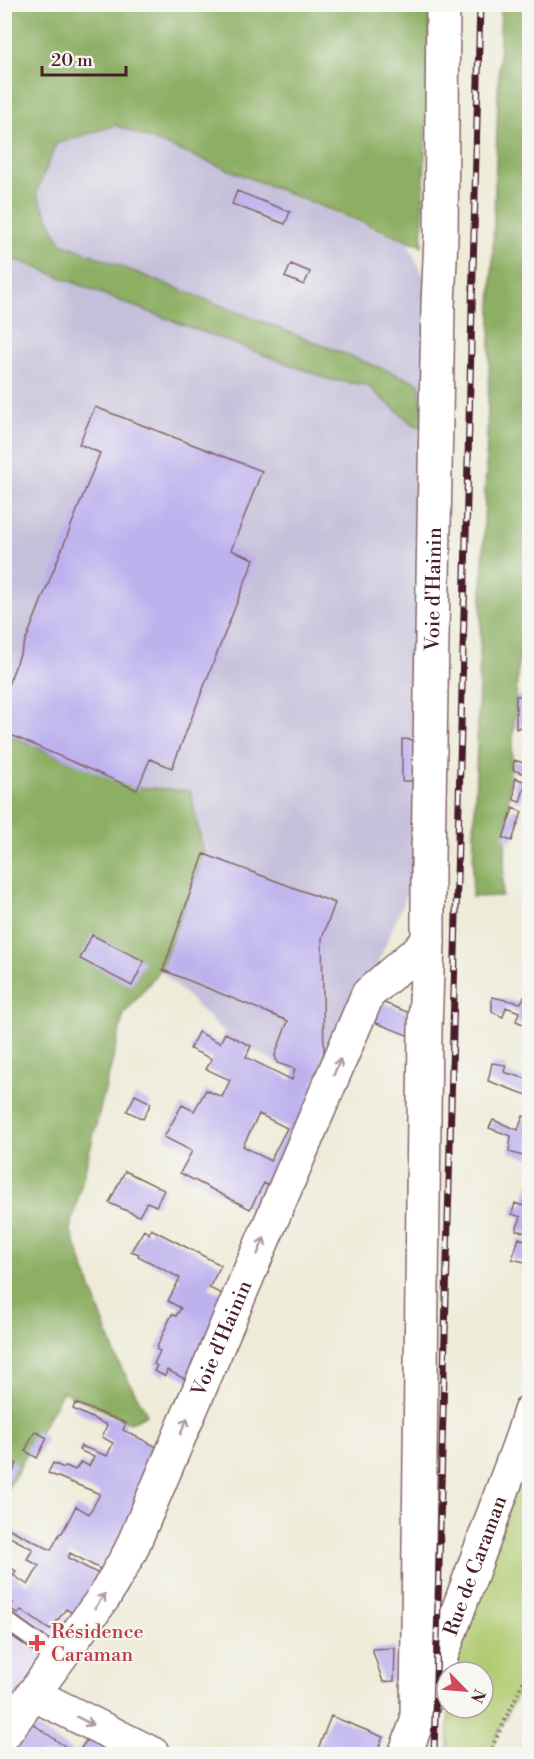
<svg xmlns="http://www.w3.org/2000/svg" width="534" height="1759" font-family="'Libre Bodoni',serif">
  <rect width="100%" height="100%" fill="#f6f6f2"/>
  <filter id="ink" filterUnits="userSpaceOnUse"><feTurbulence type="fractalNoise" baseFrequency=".0167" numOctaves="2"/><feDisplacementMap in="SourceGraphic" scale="12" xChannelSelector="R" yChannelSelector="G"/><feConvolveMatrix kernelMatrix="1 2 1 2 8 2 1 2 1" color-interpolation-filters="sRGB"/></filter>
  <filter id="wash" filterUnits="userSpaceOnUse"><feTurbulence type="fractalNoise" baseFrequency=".008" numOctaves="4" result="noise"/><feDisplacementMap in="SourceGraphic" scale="24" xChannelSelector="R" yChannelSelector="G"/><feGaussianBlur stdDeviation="1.35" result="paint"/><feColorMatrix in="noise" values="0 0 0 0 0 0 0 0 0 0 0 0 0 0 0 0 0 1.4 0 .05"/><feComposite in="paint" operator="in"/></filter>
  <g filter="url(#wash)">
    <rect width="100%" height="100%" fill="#eeebd8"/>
    <!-- built -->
    <path fill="#e1d4f3" d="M5 1577 71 1621 5 1734Z"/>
    <!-- industrial -->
    <path fill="#c5c0da" d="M115 125 407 242 438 305 415 875 327 1084 277 1063 225 1033 160 970 204 854 136 787 5 734 4 261H20L128 304 331 380 366 385 413 424 419 383 61 243 36 193 56 144Z"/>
    <!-- green -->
    <path fill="#b1cb71" stroke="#7e754e" stroke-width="1.5" d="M530 1444 529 1667 494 1743 491 1754H448L449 1708H483V1672H450Z"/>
    <!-- forest -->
    <path fill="#8caf63" stroke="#6b6747" stroke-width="1.5" d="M4 5H430L422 246 115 125 56 144 36 193 61 243 419 383 424 428 413 424 366 385 331 380 128 304 20 261H5Z
      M501 5H529L530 358 523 425 530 426 529 594 518 666 502 896 472 897Z
      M5 734 136 787 190 791 204 854 160 970 124 1014 70 1229 117 1360 147 1414 130 1423 63 1391 5 1493Z"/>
    <g id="blocks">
      <!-- building -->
      <path fill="#bdb1ee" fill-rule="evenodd" d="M237 191 290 212 285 224 232 204Z
        M291 264 310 272 304 285 285 277Z
        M95 407 262 471 231 550 254 559 172 768 150 759 137 790 4 732V695L100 453 79 444Z
        M516 696H528L526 724 516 729Z
        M402 739 414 740 413 781H402Z
        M514 760 530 765 528 775 513 770Z
        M515 778 526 782 520 802 514 800Z
        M513 808 522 812 512 841 503 838Z
        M204 854 335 903 322 938 324 1056 277 1191 264 1183 250 1209 180 1173 192 1151 164 1137 182 1105 194 1111 206 1090 222 1097 230 1080 206 1069 212 1059 190 1049 198 1032 220 1043 225 1033 251 1046 246 1057 292 1080 295 1069 277 1063 275 1055 288 1021 163 970ZM259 1114 287 1128 270 1161 243 1146Z
        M92 935 144 961 132 986 80 959Z
        M492 997 521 1003 524 997 530 999V1027L516 1021 519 1012 506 1007 503 1017 492 1012Z
        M377 1000 412 1014V1037L369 1020Z
        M492 1063 506 1065 504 1072 527 1079 530 1072V1096L488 1081Z
        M135 1095 151 1103 143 1119 127 1111Z
        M523 1116 530 1118V1158L509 1152 511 1136 489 1128 493 1120 518 1130Z
        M125 1171 164 1190 156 1206 147 1202 139 1216 109 1203Z
        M529 1184H530V1234L516 1230 521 1217 512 1214 515 1203 523 1206Z
        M151 1229 221 1265 209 1288 229 1297 189 1381 167 1370 165 1376 154 1371 157 1366 154 1364 160 1351 156 1349 172 1314 176 1316 181 1308 168 1301 180 1278 138 1256 139 1254 131 1251 144 1230 149 1234Z
        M519 1238 530 1242V1248L525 1262 512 1259Z
        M75 1403 126 1423 123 1430 163 1450 102 1570 70 1553 68 1558 101 1575 74 1614 66 1609 50 1630 21 1610 18 1614 10 1608 13 1603 4 1597V1570L7 1565 16 1571 13 1575 28 1585 39 1566 27 1559 33 1549 4 1534V1526L51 1550 60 1533H62L76 1506 89 1514 100 1494 48 1473 53 1463 64 1468 66 1466 75 1470 81 1462 89 1466 94 1457 79 1450 81 1446 107 1456 113 1443 102 1437 107 1425 73 1409Z
        M35 1431 47 1438 37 1458 25 1451Z
        M6 1457 17 1464 8 1481 5 1480Z
        M395 1648 394 1681 383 1682 372 1649Z
        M331 1716 383 1737 376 1754H316Z
        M30 1722 63 1745 75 1754H7Z
        M92 1732 134 1754H77Z"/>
    </g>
  </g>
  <g filter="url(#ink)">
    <use href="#blocks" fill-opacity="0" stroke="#836668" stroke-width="1.5"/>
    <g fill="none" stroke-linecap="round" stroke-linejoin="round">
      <defs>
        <path id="service" d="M4 1619 59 1658"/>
        <g id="minor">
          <path d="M33 1694 153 1754"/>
          <path id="s1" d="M417 1715 425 1030 428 942V858L438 305 441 237 443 4"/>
          <path id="s2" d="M4 1734 104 1597 130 1552 368 994 428 942"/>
        </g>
        <g id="tertiary">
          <path id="s3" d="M405 1754 522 1437 530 1411"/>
        </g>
      </defs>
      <!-- service casing -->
      <use href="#service" stroke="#836668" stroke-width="20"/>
      <!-- minor casing -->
      <use href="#minor" stroke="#836668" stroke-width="36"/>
      <!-- tertiary casing -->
      <use href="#tertiary" stroke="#836668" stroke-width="36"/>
      <!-- path -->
      <path stroke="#836668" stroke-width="4" stroke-dasharray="1.5 4.5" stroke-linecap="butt" d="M491 1754 494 1743 530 1667"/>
      <!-- service -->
      <use href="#service" stroke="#fff" stroke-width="16"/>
      <!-- minor -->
      <use href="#minor" stroke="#fff" stroke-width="33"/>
      <!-- tertiary -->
      <use href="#tertiary" stroke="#fff" stroke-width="33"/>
      <defs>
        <path id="rail" d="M434 1754 480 4"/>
      </defs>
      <!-- rail casing -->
      <use href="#rail" stroke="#4a1f2b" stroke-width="7"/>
      <!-- rail -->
      <use href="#rail" stroke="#f6f6f2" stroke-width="4.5" stroke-dasharray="14" stroke-linecap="butt"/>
    </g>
    <!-- one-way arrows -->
    <defs><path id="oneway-shaft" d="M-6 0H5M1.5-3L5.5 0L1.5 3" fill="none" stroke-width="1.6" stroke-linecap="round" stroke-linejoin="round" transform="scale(1.5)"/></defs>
    <g stroke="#ae9aa0">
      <use href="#oneway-shaft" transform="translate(337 1067) rotate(-67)"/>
      <use href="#oneway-shaft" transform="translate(261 1246) rotate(-67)"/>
      <use href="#oneway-shaft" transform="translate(184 1426) rotate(-67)"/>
      <use href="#oneway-shaft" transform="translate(100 1601) rotate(-55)"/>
      <use href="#oneway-shaft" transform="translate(85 1721) rotate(27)"/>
    </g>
  </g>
  <!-- markers -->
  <path fill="#e0444e" stroke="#f6f6f2" stroke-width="2" d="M34 1634h6v6h6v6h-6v6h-6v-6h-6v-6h6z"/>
  <g text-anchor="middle" stroke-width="4.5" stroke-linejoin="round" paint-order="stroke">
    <!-- street labels -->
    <g font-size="20" fill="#4a1f2b" stroke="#f6f6f2">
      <text dy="7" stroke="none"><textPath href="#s1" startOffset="1126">Voie d'Hainin</textPath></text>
      <text dy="7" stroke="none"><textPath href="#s2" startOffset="454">Voie d'Hainin</textPath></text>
      <text dy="7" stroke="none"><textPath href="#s3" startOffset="201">Rue de Caraman</textPath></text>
    </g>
    <!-- health labels -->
    <g font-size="20" fill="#be3a42" stroke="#f6f6f2" text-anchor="start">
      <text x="51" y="1638">Résidence<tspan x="51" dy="23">Caraman</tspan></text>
    </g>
  </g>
  <!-- margin -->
  <rect width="534" height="1759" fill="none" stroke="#f6f6f2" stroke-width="24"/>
  <!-- north arrow -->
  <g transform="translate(465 1690) rotate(115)"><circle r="28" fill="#f6f6f2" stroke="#b1a0a2" stroke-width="1.5"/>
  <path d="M0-4.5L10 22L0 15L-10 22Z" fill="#d1495b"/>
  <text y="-9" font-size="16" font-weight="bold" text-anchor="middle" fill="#4a1f2b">N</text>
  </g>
  <!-- scale -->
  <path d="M42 66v9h84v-9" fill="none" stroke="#4a1f2b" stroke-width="3"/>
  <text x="51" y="66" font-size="18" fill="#4a1f2b" stroke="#f6f6f2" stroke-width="4.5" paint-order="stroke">20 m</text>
</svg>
